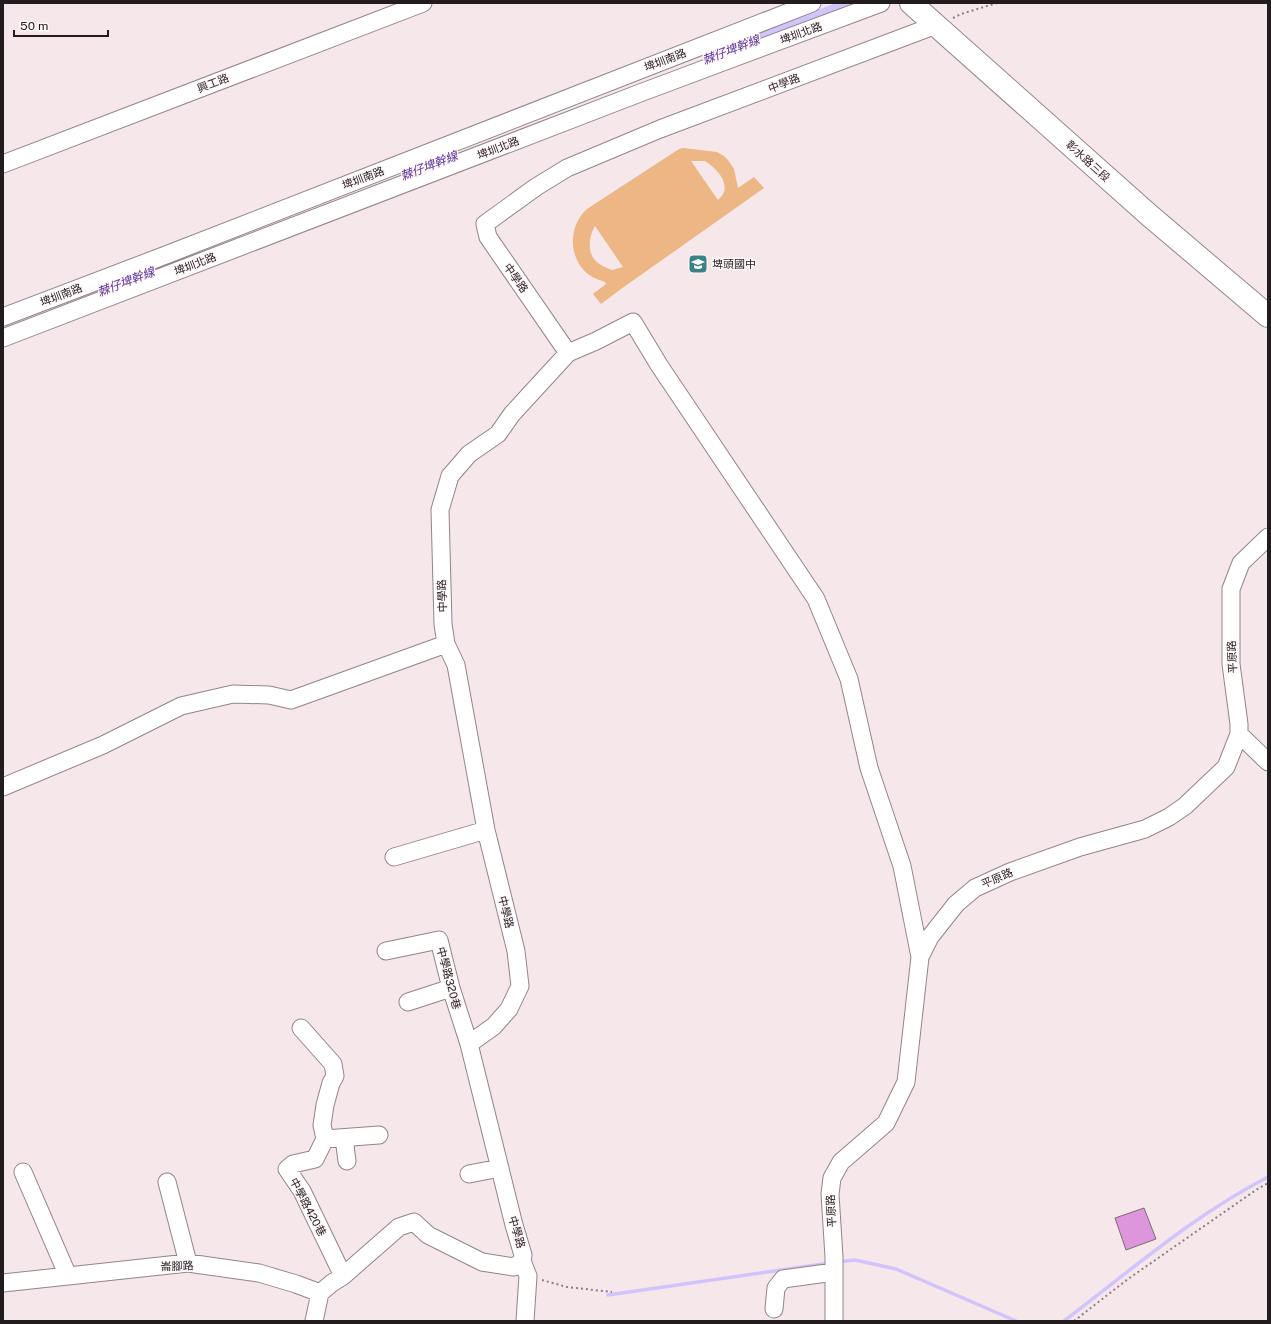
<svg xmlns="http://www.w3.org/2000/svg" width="1271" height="1324" font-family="'Public Sans','Noto Sans TC',sans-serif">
  <rect width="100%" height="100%" fill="#f6e7eb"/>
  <!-- green -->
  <path fill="#ecb685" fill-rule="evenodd" d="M683 148 717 152 724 156 728 160 734 169 738 188 754 177 764 188 621 289 601 304 593 294 606 284 605 282C599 280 593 278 588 274 568 258 568 226 587 209L679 149ZM705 161C714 167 728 179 724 192 723 195 720 198 718 200L691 161ZM595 226 623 267 612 270C607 268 602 266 598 263 586 254 589 236 595 226Z"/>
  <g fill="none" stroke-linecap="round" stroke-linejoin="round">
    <!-- stream -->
    <path stroke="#d1c4fa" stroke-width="3.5" d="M838 1262 855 1260 896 1269 1016 1321
      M608 1295 830 1263
      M1064 1321C1130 1271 1194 1215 1268 1177"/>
    <!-- canal -->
    <path stroke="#d1c4fa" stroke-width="13" d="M724 53 854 3"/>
  </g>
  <!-- building -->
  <path fill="#dd96db" stroke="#776d76" d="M1144 1208 1156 1239 1126 1250 1115 1218Z"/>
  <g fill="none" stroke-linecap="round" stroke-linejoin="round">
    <defs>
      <path id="minor" d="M3 164 423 3
        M3 317 171 253 812 3
        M3 338 640 93 881 3
        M568 353 596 341 633 322 659 365 816 599 849 679 869 768 902 866 920 957
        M1239 734 1268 762
        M3 787 103 745 181 706 233 694 269 695 291 700 446 644
        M394 857 486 830
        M386 951 439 940 451 988 469 1044
        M408 1002 451 988
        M301 1028 333 1064 335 1076 331 1083 325 1105 322 1125 325 1139 315 1159 293 1164 287 1169 302 1191 343 1276
        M344 1138 347 1161
        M325 1139 379 1135
        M23 1172 68 1276
        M469 1174 500 1168
        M167 1182 188 1263
        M522 1261 528 1276 525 1321
        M3 1283 188 1263 259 1273 296 1284 320 1293
        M320 1293 332 1283 343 1276 399 1227 414 1222 428 1235 482 1262 514 1267 522 1261 523 1255 514 1225 469 1044 494 1026 509 1009 520 986 516 951 486 830 456 665 446 644 443 624 440 510 450 476 469 454 498 434 512 414 568 353 488 237 485 224 536 187 567 168 660 129 936 25
        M774 1309 776 1288 783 1279 834 1272
        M314 1321 320 1293
        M834 1321V1257L830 1194 832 1178 841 1162 886 1123 906 1082 920 957 930 937 956 904 975 888 1010 872 1080 847 1145 829 1169 817 1185 806 1226 767 1239 734V724L1231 664V589L1241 563 1268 537"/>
      <path id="major" d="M911 3 1149 215 1268 316"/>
    </defs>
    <!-- minor casing -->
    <use href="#minor" stroke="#928488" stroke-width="19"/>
    <!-- major casing -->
    <use href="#major" stroke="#928488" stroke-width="24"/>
    <!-- path -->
    <path stroke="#8a8083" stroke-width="2" stroke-dasharray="2 3" stroke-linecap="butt" d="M953 18 961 14 997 3
      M542 1280 567 1287 612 1292
      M1074 1321 1128 1279 1256 1190 1268 1183"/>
    <!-- minor -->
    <use href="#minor" stroke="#fff" stroke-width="17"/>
    <!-- major -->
    <use href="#major" stroke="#fff" stroke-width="22"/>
  </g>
  <!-- icons -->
  <defs>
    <symbol id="school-square" viewBox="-11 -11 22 22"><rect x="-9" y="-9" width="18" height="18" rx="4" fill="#3a8287" stroke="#fff6f8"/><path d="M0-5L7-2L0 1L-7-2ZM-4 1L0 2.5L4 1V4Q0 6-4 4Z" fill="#fff"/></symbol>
  </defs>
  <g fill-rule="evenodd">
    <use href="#school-square" x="687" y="253" width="22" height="22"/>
  </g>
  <g text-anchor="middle" stroke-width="3" stroke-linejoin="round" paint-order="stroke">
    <!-- street labels -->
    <g font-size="11" fill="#221c1e" stroke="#fff6f8">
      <text transform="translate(801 33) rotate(-20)" y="4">埤圳北路</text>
      <text transform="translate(665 60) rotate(-21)" y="4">埤圳南路</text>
      <text transform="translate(213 83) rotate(-21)" y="4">興工路</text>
      <text transform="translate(784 83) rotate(-21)" y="4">中學路</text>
      <text transform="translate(498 148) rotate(-21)" y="4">埤圳北路</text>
      <text transform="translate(1088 161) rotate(42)" y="4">彰水路三段</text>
      <text transform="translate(363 178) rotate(-21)" y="4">埤圳南路</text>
      <text transform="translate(195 264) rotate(-21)" y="4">埤圳北路</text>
      <text transform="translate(516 278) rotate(55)" y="4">中學路</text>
      <text transform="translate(61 295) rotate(-21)" y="4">埤圳南路</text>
      <text transform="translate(442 596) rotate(-92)" y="4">中學路</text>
      <text transform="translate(1232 657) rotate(-93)" y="4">平原路</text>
      <text transform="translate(997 878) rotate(-24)" y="4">平原路</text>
      <text transform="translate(506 912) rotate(76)" y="4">中學路</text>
      <text transform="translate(449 978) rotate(75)" y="4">中學路320巷</text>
      <text transform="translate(308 1207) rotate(62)" y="4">中學路420巷</text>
      <text transform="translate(831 1211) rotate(-93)" y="4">平原路</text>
      <text transform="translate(517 1232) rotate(74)" y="4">中學路</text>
      <text transform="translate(177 1266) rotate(-2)" y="4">崙腳路</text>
    </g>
    <!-- poi labels -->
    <g font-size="11" fill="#221c1e" stroke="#fff6f8" text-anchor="start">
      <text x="712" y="268">埤頭國中</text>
    </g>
    <!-- water labels -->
    <g font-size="12" font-style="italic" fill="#553194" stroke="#fff6f8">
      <text transform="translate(731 50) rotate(-21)" y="4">棘仔埤幹線</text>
      <text transform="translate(429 166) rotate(-21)" y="4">棘仔埤幹線</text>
      <text transform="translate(126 282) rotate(-21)" y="4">棘仔埤幹線</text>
    </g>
  </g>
  <!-- border -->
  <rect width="1271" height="1324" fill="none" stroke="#221c1e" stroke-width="8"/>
  <!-- scale -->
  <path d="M14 30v6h94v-6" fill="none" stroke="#221c1e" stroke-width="2"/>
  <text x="20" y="30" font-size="12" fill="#221c1e" stroke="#fff6f8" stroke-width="3" paint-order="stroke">50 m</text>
</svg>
